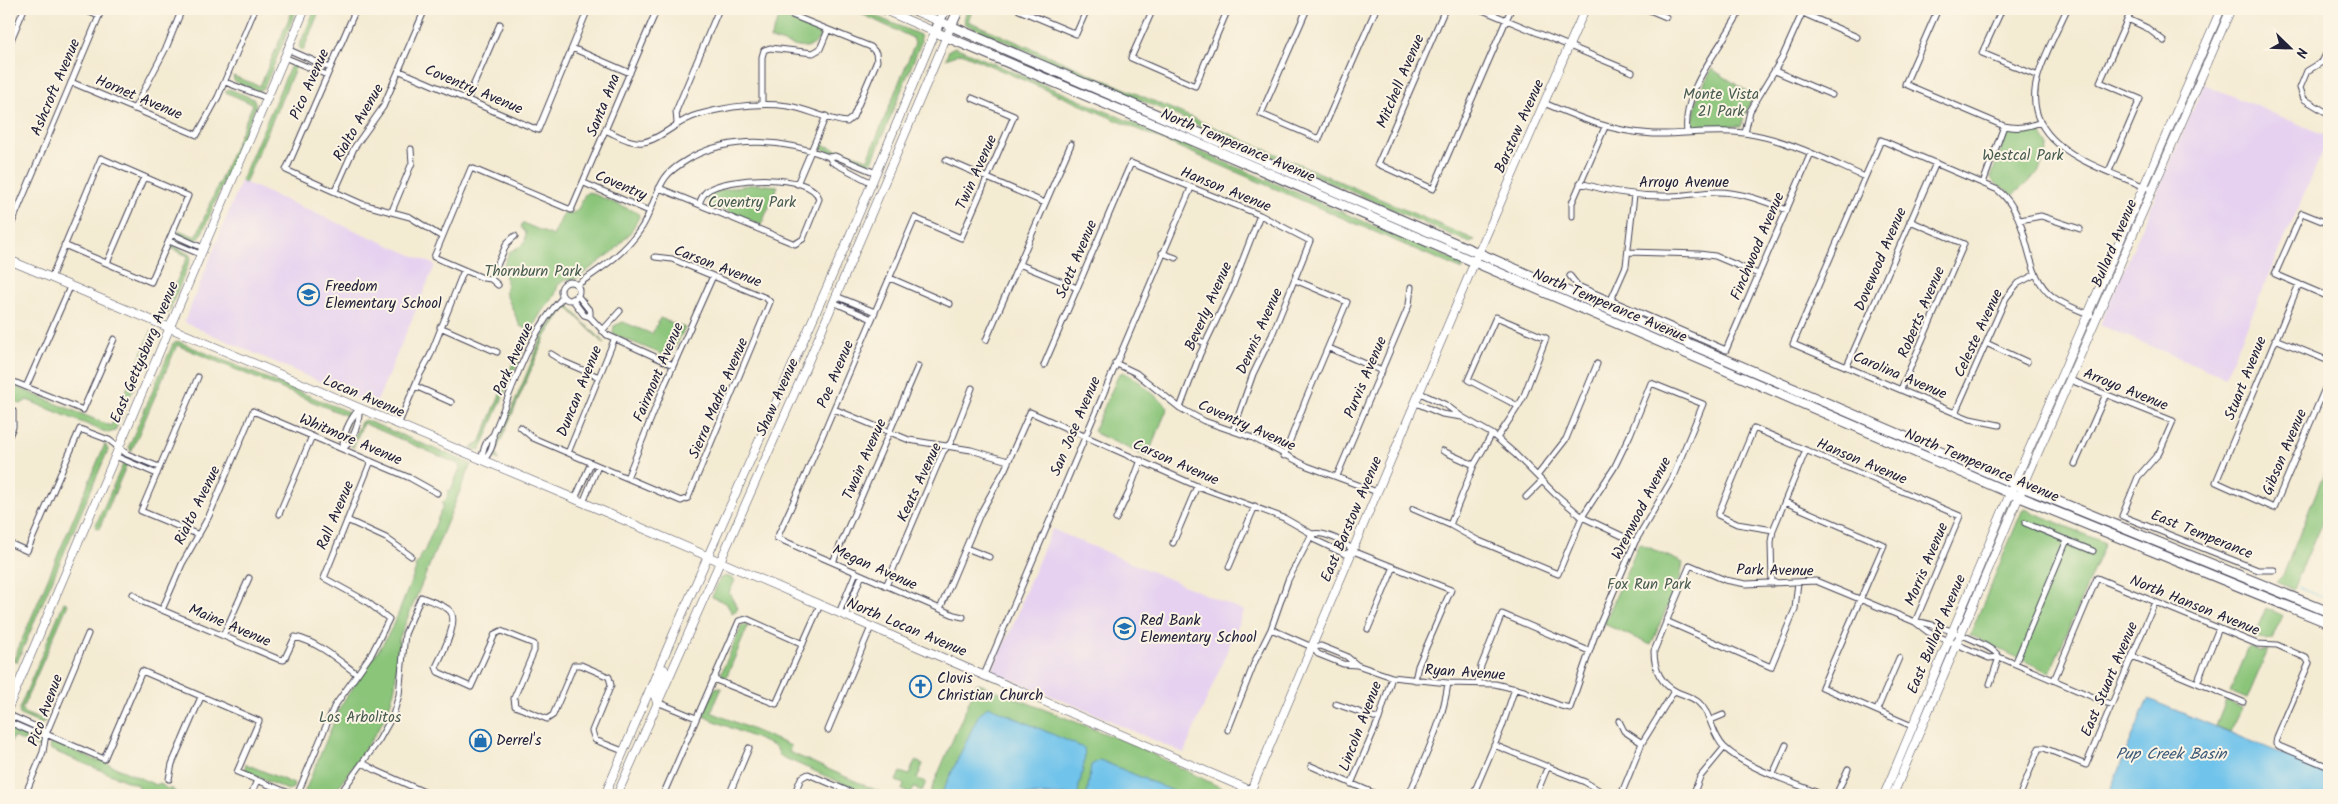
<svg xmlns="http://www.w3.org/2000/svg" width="2338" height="804" font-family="Kalam,sans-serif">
  <rect width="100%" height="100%" fill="#fcf5e5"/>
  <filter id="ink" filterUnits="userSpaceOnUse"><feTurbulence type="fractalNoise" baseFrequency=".02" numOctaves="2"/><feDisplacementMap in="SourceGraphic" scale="10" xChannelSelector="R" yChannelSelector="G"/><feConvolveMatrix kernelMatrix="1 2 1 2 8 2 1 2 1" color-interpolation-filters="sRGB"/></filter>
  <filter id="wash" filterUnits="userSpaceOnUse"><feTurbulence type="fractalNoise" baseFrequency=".0096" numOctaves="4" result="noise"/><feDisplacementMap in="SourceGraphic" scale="20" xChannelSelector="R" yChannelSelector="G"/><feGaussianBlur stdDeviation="1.12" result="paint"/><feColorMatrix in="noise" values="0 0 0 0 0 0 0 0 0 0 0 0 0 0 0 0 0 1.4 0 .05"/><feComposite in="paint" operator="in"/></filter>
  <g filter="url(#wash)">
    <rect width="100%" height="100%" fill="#f4ebd3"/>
    <!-- built -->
    <path fill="#e6d2f0" d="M2204 84 2329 137 2225 377 2100 325Z
      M241 181 435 265 375 406 186 323 185 321Z
      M1052 529 1244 611 1184 753 1114 723 1110 720 994 672 993 669 1021 607V602Z"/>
    <!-- green -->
    <path fill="#8bc57a" stroke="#56745a" d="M293 9H297L264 88 258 91 234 81 233 76 260 86Z
      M315 9H320L303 51 299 47Z
      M851 9H859L920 35 921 42 872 162 867 164 822 149 820 144 868 159 915 43 913 38Z
      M968 9H973L968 21 1475 240 1470 243 965 24 964 19Z
      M780 16 818 32 820 36C811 58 787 42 770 39Z
      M955 47 1461 263 1463 270 961 53 946 59 949 50Z
      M295 65 296 66 245 183 241 181 290 67Z
      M1712 69 1753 95 1741 126H1693L1692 124 1699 94Z
      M229 89 254 99 256 106 200 238 194 241 180 235 178 230 196 237 253 104 225 92Z
      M2036 131 2040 132 2049 146 2038 173 2013 195 1993 181 1991 177 2006 136 2011 133Z
      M756 184 778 186 761 225 708 203 707 198 718 191 735 187Z
      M589 192 638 213 639 217 630 233 614 251 576 279 565 280 558 285 555 295 542 311 531 330 481 449 477 450 471 448 480 443 527 329 520 326 505 292 507 283 502 269 509 252 521 246 525 241 526 233 521 227 523 223 553 236 564 213C578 217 580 204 585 194Z
      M174 246 190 255 191 258 168 313 161 316 188 256 170 248Z
      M564 305 569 306 581 320 603 341 604 344 568 308H565L545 337 496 452 499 460 494 458 493 454 543 335Z
      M660 318 685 328 671 354 666 356 613 334 614 326 623 322 652 334Z
      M152 330 155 337 115 431 108 433 27 400 21 404 15 402 13 395 9 393V384L111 426Z
      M177 341 348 412 350 418 341 439 337 441 347 416 177 345 131 452 129 446 173 344Z
      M1123 372 1136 379 1168 407 1147 457 1095 433 1094 430 1119 374Z
      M365 420 471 464 399 639 395 687 388 712 376 733 333 795H306L305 791 341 705 384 642 395 622 416 569 415 565 420 561 421 553 424 552 443 506 442 503 447 498 448 490H451L460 468 458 464 363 423 353 448 351 445 361 422Z
      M105 444 108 450 17 662 13 661Z
      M2329 461V506L2293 589 2276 582 2283 575Z
      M123 464H127L99 529 95 527Z
      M2025 509 2105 543 2051 670 2048 672 1970 635 2022 511Z
      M1639 543 1683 563 1680 577 1651 645 1604 624Z
      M727 576 735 580 729 593 738 609 732 613 726 603 712 597 720 578Z
      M64 602 68 604 22 709 24 713 46 722 41 724 20 715 19 709Z
      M2266 608 2282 615 2272 639 2265 640 2253 638Z
      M745 625 748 626 726 678 721 674 741 627Z
      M2249 647 2260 651 2268 650 2247 699 2230 692Z
      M977 683 1134 745 1236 795H929Z
      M720 687 722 688 711 712 791 746 789 752 887 795H869L780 756 776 747 703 716 715 688Z
      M2226 701 2242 708 2230 732 2216 726Z
      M13 727 39 739 41 742 40 748 13 737 9 746V730Z
      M53 742 98 761H106L108 764 156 785 160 783 167 789H173L174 792 182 795H152L138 790 139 786 49 749 50 744Z
      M915 761 923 764 917 779 926 782 922 791 914 788 911 794 902 790 904 784 896 781 900 772 909 775Z
      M246 764 294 784 293 788 288 790 246 772 245 767Z"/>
    <!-- water -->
    <path fill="#6fc3eb" stroke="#487293" d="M2148 699 2329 773V795H2108Z
      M988 706 1084 748C1087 764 1079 779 1078 795H941L978 716Z
      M1100 760 1183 795H1087L1091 765Z"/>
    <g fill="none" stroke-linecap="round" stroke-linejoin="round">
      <!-- stream -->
      <path stroke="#6fc3eb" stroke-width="1" d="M2298 587 2329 600"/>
    </g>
  </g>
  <g filter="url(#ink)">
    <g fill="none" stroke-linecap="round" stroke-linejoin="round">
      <defs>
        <path id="street" d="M82 9 99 16
          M356 9 286 170 362 204 410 217 442 237
          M1020 9 1019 10 1076 34 1087 9
          M1153 9 1131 58 1195 86 1228 9
          M1307 9 1261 114 1319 139 1376 9
          M1445 9 1378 164 1433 189 1511 9
          M1480 9 1632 72
          M1647 9 1666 17
          M1938 9 1905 84 2004 126C2018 129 2028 127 2041 122
          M2002 9 1982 53 2038 76
          M2067 9C2057 31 2045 53 2038 76 2016 148 2104 168 2152 190
          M1803 13 1857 37
          M2128 19 2147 28 2164 41
          M9 45 24 9
          M572 48 630 73
          M2329 48 2322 62 2307 71 2300 88 2304 99 2329 114
          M287 49 330 68
          M284 57 327 75
          M400 71 538 130 588 9
          M1775 71 1832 95
          M71 82 197 135 218 97 255 9
          M225 82 267 98
          M467 100 500 24
          M1544 103C1579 118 1613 132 1653 134 1683 135 1713 129 1744 133 1787 139 1826 160 1865 177
          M762 104V57L764 50 770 48 813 53 820 49 828 30
          M134 109 167 46 182 9
          M677 123 676 111 719 9
          M607 131C617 135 631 144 643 142 660 140 678 120 697 115 726 107 758 102 788 106 808 109 827 120 847 122L853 117 877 61 876 53 871 47 777 9
          M1687 133C1682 87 1722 48 1741 9
          M1745 133 1750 111 1782 58 1804 9
          M829 157 832 162 872 183
          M946 160 1045 203
          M2109 171 2140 99 2100 82 2132 9
          M584 183 649 211
          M1580 183C1610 192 1640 197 1671 196 1686 196 1701 192 1717 192 1741 192 1764 201 1787 210
          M1983 183 2004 126
          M797 184 826 116
          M659 188 795 244 803 239 819 199C813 172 725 177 707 191 702 195 701 199 699 204
          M335 191 354 148 383 107 425 9
          M392 211 412 163 411 149
          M1572 216V203L1605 127
          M2020 220 2041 216 2080 229
          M2329 224 2302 213 2275 274 2329 297
          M9 230 102 9
          M172 234 203 248
          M169 241 200 254
          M1629 252 1699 254 1715 256 1758 274
          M1162 253 1176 258
          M107 263 144 177
          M1019 264 1077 288
          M1570 276 1578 286 1726 350 1811 153
          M51 278 101 158 188 196 151 282 64 245
          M890 278 950 304
          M491 279 507 243 515 236
          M561 291a9 9 0 1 1 18 0a9 9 0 1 1-18 0Z
          M2299 284 2216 482 2274 508 2329 379
          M498 285 491 279 483 278 434 257 471 168 571 210 657 9
          M577 285C600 269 624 254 640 230 651 215 654 194 665 178 671 169 682 163 692 157 734 135 786 140 829 157L835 156 876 173
          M577 295 590 311V317
          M836 296 875 312
          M572 299 584 315 590 317 607 335 673 365
          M1611 300 1626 266 1634 195
          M833 302 872 319
          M440 327 497 352
          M602 331 620 311
          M1194 338 1205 343
          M2275 339 2329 361
          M986 340 1071 144
          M1986 343 2027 362
          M1329 348 1382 371
          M551 354 564 362 599 377
          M1115 363 1136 373 1180 408 1204 421 1253 438 1307 466 1377 492
          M1044 365 1131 163 1260 215 1310 241 1272 335 1253 374 1233 431
          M1847 366 1936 163
          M198 377 141 511 199 535
          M9 380 83 410 114 339
          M2070 380 2173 421 2159 453 2138 477 2122 516 2258 570H2274
          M415 386 451 402
          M26 387 70 287
          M1901 389 1964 244 1910 221
          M1420 393 1446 405 1462 417 1492 434 1515 454 1555 494 1582 517 1635 542
          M1416 403 1442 414 1462 417
          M1180 408 1200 354 1231 290 1260 215
          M359 409C360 423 353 440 343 449 342 435 350 419 359 409Z
          M834 409 909 440 971 450 1008 461
          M1955 413 2006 298 2017 284 2036 274
          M398 425 419 376 430 356 464 270
          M1999 425 1970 419 1955 413 1793 344 1881 140 1998 190C2035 222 2020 271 2053 297 2064 305 2079 310 2091 315
          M520 427 533 438 681 501 688 498 770 302 766 298 672 259 655 257
          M9 436 13 427V411
          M1497 438C1506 425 1515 412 1523 398L1546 338 1496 317 1468 380 1518 406
          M1443 451 1474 465
          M568 453 614 340
          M115 456 157 474
          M1284 456 1306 399 1347 302 1295 280
          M482 461C482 452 485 441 493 435 513 388 528 334 563 297
          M483 461C489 454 495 445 493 435
          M2075 464 2106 394
          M1337 476 1409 305 1411 287
          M1537 476 1566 439 1597 364
          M627 478 665 384 713 276
          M1526 497 1542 481
          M575 499 591 463
          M1785 502 1884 545 1822 687 1912 726
          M583 503 598 466
          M279 514 312 436
          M1116 519 1129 492 1141 460
          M347 520 386 538 411 556
          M2025 523 2093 551
          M1450 525 1474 465 1492 434
          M1773 530 1737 524 1718 515 1754 428 1960 516 1915 622
          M1312 534C1324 531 1346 542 1353 551L1451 590 1418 666 1415 680
          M9 543 27 551 80 429 109 440 127 454 159 467
          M1173 543 1197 486
          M966 548 989 557
          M833 562 918 366
          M1229 567 1255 506
          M1772 584 1771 542 1773 530 1806 450
          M886 586 943 452 951 442 972 388
          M133 594 143 602 278 659 284 660 295 637C318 642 338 660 357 674
          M940 609 980 514 1005 469 1030 412 1197 486 1284 518 1312 534 1315 540 1345 554 1352 551
          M162 610 182 564 209 516 253 411 410 478 437 493
          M839 613 856 572
          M845 616 862 575
          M963 617 954 615 777 538 806 474 915 218 961 238 1014 116 972 98
          M1666 621 1771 667 1795 609 1798 582
          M1915 622C1929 621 1993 644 1999 657
          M1271 629 1312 647 1321 646 1346 656 1357 665
          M1368 629 1393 569
          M223 636 249 578
          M1312 647 1318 654 1343 664 1357 665 1392 677 1448 683 1495 684 1524 691 1561 706 1570 708 1595 635 1635 542 1672 479 1703 404 1651 383 1630 435 1614 468 1582 517 1558 574 1477 540 1450 525 1413 509
          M2132 656 2243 702
          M2309 663 2277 737 2276 743 2279 746 2329 767
          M2015 664 2067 540
          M984 675 1191 188
          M713 679 776 704 820 605
          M2054 680 2097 578 2257 644 2277 645 2306 658 2309 663
          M2197 683 2219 628
          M1478 684 1481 666 1502 614 1589 651
          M1990 684 1999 657
          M657 702 696 718
          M1336 704 1379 719
          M1877 710 1899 658
          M9 715 41 729 46 734 39 735 9 722
          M1711 720 1723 715
          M1619 721 1624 731 1642 743
          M828 730 871 627
          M1228 730 1255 661 1271 629 1288 580 1312 534
          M46 734 104 759 142 671 259 721 237 772 294 795
          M1494 745 1585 782 1607 795
          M363 763 377 771 431 795
          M1311 766 1378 795
          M1773 774 1786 745
          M169 779 172 764 201 697
          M1351 784 1379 719 1392 677
          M25 795 43 752 46 734 88 634
          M251 795 257 780
          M297 795 334 707 372 653 389 619 366 601 324 578 371 461
          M339 795 379 740 393 715 399 695 405 634 421 597C429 601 444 604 450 611 460 621 441 656 436 667L438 672 471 687 495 634 501 631 534 644V651L514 698 515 706 547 719 553 715 574 665H581L609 677 611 685 592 731 595 740 623 751
          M663 795 739 621 747 619 803 644
          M729 795 749 748
          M794 795 801 778 808 774 857 795
          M1409 795C1424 758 1443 723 1448 683
          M1473 795 1502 727 1515 688
          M1536 795 1548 766
          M1621 795 1642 743 1674 691
          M1693 795 1700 777 1724 748
          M1823 795C1795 783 1745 768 1724 747 1711 734 1712 714 1698 702 1692 697 1684 695 1677 692 1661 684 1654 669 1654 651L1690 565 1725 580 1746 584 1816 581 1915 622 1928 632 1989 658 1999 657 2112 705
          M1836 795 1848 769
          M2020 795 2039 748H2044L2086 765 2155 602"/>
        <path id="secondary" d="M9 260 575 499 1261 795
          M657 702 654 694 664 669
          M9 706 305 9
          M605 795 673 635 847 242 935 32 882 9
          M617 795 803 374 951 26 910 9
          M1249 795 1478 254 1585 9
          M1884 795 2014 484 2221 9
          M1893 795 2023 487 2231 9"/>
        <path id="primary" d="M945 9 935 32 1208 147 2010 493 2329 623
          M959 9 951 26 960 30 2008 481 2329 612"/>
      </defs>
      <!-- street casing -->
      <use href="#street" stroke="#424052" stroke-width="7"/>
      <!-- secondary casing -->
      <use href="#secondary" stroke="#424052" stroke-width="9"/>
      <!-- primary casing -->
      <use href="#primary" stroke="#424052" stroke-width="11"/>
      <!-- street -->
      <use href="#street" stroke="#fff" stroke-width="5"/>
      <!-- secondary -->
      <use href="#secondary" stroke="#fff" stroke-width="8"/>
      <!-- primary -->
      <use href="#primary" stroke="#fff" stroke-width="9"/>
    </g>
  </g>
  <!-- icons -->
  <defs>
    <symbol id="school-ring" viewBox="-11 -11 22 22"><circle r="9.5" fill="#fcf5e5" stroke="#1f6fb2" stroke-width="1.5"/><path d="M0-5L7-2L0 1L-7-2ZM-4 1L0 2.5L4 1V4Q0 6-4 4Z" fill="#1f6fb2"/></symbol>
    <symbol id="church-ring" viewBox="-11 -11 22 22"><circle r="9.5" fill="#fcf5e5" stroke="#1f6fb2" stroke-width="1.5"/><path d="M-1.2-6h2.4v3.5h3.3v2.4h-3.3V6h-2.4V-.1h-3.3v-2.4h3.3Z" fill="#1f6fb2"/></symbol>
    <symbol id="shop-ring" viewBox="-11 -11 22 22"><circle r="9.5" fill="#fcf5e5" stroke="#1f6fb2" stroke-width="1.5"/><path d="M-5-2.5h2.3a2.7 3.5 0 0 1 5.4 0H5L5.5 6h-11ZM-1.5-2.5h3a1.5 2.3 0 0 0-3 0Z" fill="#1f6fb2"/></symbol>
  </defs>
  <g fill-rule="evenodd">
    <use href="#school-ring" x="296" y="282" width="25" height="25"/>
    <use href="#school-ring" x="1112" y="616" width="25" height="25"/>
    <use href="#church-ring" x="908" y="674" width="25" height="25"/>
    <use href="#shop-ring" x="468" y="728" width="25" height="25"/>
  </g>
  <g text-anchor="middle" stroke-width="4" stroke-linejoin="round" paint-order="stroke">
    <!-- street labels -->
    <g font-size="15" fill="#22223b" stroke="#fcf5e5">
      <text transform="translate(1400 81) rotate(-67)" y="5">Mitchell Avenue</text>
      <text transform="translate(309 84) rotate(-66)" y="5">Pico Avenue</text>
      <text transform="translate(55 87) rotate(-67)" y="5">Ashcroft Avenue</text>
      <text transform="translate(474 89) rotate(23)" y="5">Coventry Avenue</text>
      <text transform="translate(139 97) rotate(23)" y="5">Hornet Avenue</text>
      <text transform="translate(603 105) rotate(-68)" y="5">Santa Ana</text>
      <text transform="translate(358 122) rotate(-60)" y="5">Rialto Avenue</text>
      <text transform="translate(1519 126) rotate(-66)" y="5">Barstow Avenue</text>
      <text transform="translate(1238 145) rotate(23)" y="5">North Temperance Avenue</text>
      <text transform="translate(976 172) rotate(-66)" y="5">Twin Avenue</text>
      <text x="1684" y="187">Arroyo Avenue</text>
      <text transform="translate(621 185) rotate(23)" y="5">Coventry</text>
      <text transform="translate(1226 189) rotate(22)" y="5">Hanson Avenue</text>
      <text transform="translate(2114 243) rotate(-67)" y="5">Bullard Avenue</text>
      <text transform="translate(1757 246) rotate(-67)" y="5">Finchwood Avenue</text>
      <text transform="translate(1076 259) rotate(-67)" y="5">Scott Avenue</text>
      <text transform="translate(1880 259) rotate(-67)" y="5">Dovewood Avenue</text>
      <text transform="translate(718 266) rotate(21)" y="5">Carson Avenue</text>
      <text transform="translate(1610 305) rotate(23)" y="5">North Temperance Avenue</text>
      <text transform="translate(1208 306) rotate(-66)" y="5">Beverly Avenue</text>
      <text transform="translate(1921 312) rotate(-67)" y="5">Roberts Avenue</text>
      <text transform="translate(1259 331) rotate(-66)" y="5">Dennis Avenue</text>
      <text transform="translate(1978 333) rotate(-65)" y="5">Celeste Avenue</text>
      <text transform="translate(144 352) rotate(-67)" y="5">East Gettysburg Avenue</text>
      <text transform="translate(513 359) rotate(-66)" y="5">Park Avenue</text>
      <text transform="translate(658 372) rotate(-67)" y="5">Fairmont Avenue</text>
      <text transform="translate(835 374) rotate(-67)" y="5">Poe Avenue</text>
      <text transform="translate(1900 375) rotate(23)" y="5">Carolina Avenue</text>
      <text transform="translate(1365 377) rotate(-67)" y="5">Purvis Avenue</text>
      <text transform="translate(2245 378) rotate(-68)" y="5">Stuart Avenue</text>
      <text transform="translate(2126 389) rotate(22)" y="5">Arroyo Avenue</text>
      <text transform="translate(579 391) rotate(-68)" y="5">Duncan Avenue</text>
      <text transform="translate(364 396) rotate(23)" y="5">Locan Avenue</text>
      <text transform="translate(777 397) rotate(-66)" y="5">Shaw Avenue</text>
      <text transform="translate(718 398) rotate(-67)" y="5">Sierra Madre Avenue</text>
      <text transform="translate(1247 425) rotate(24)" y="5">Coventry Avenue</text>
      <text transform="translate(1075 426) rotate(-67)" y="5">San Jose Avenue</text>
      <text transform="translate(351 439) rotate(23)" y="5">Whitmore Avenue</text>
      <text transform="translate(2284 452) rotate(-67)" y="5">Gibson Avenue</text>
      <text transform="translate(864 459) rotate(-66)" y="5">Twain Avenue</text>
      <text transform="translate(1862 461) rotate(23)" y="5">Hanson Avenue</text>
      <text transform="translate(1176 462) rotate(24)" y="5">Carson Avenue</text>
      <text transform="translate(1982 465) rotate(23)" y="5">North Temperance Avenue</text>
      <text transform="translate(919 482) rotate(-65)" y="5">Keats Avenue</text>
      <text transform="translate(197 505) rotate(-64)" y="5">Rialto Avenue</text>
      <text transform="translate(1641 508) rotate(-63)" y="5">Wrenwood Avenue</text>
      <text transform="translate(335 515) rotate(-67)" y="5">Rall Avenue</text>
      <text transform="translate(1351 519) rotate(-67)" y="5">East Barstow Avenue</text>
      <text transform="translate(2202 534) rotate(22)" y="5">East Temperance</text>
      <text transform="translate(1926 564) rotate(-67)" y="5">Morris Avenue</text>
      <text transform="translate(875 567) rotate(24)" y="5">Megan Avenue</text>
      <text transform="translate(1775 570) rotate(1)" y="5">Park Avenue</text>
      <text transform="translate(2195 605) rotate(22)" y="5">North Hanson Avenue</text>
      <text transform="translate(230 625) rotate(23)" y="5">Maine Avenue</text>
      <text transform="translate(907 627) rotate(23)" y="5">North Locan Avenue</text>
      <text transform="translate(1936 634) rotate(-67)" y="5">East Bullard Avenue</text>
      <text transform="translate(1465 672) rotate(4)" y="5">Ryan Avenue</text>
      <text transform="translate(2109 679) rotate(-67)" y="5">East Stuart Avenue</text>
      <text transform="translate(45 710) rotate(-70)" y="5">Pico Avenue</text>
      <text transform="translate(1360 726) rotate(-69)" y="5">Lincoln Avenue</text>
    </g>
    <!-- park labels -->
    <g font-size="15" fill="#475b51" stroke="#fcf5e5">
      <text x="1721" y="99">Monte Vista<tspan x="1721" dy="17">21 Park</tspan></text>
      <text x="2023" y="160">Westcal Park</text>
      <text x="752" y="207">Coventry Park</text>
      <text x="533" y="276">Thornburn Park</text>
      <text x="1649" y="589">Fox Run Park</text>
      <text x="360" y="722">Los Arbolitos</text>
    </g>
    <!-- poi labels -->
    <g font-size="15" fill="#22223b" stroke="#fcf5e5" text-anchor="start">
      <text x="325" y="291">Freedom<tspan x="325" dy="17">Elementary School</tspan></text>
      <text x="1140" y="625">Red Bank<tspan x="1140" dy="17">Elementary School</tspan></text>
      <text x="937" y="683">Clovis<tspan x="937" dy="17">Christian Church</tspan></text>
      <text x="496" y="745">Derrel's</text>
    </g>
    <!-- water labels -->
    <g font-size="16" font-style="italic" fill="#3d5a79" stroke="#fcf5e5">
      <text x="2171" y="759">Pup Creek Basin</text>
    </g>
  </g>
  <!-- margin -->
  <rect width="2338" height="804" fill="none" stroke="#fcf5e5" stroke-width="30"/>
  <!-- north arrow -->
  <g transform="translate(2290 48) rotate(113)" stroke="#fcf5e5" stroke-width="4" paint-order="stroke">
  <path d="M0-4L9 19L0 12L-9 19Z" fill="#22223b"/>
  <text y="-8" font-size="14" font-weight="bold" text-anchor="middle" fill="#22223b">N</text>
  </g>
</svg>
